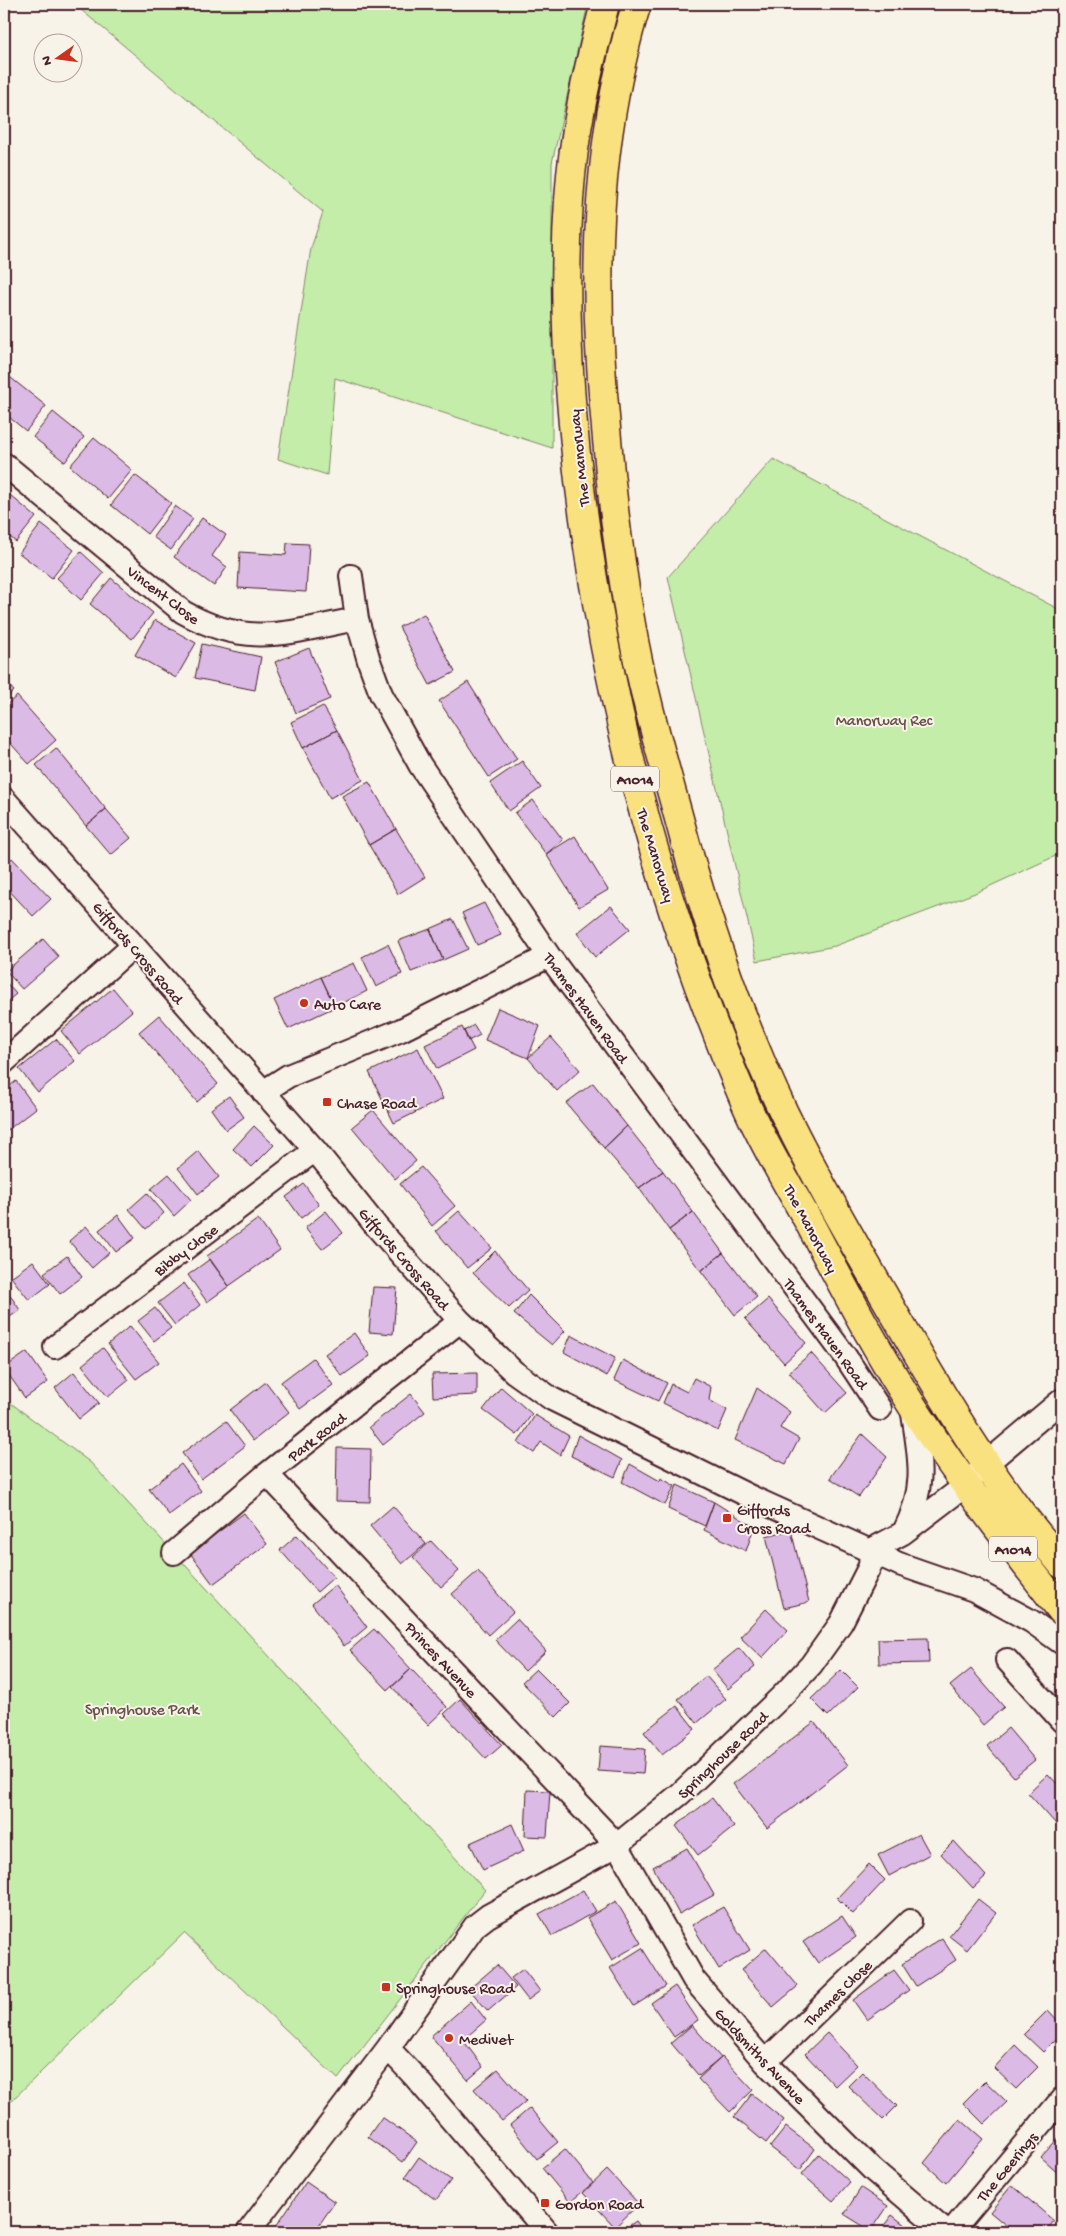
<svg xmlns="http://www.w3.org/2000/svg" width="1066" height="2236" font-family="'Gochi Hand',sans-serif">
  <rect width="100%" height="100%" fill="#f7f3e8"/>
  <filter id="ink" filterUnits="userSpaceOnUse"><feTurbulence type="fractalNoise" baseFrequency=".02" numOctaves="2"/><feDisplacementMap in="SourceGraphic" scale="10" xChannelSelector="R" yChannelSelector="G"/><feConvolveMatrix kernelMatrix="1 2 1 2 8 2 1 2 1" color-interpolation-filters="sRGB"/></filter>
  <g filter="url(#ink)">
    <!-- green -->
    <path fill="#c3eda9" stroke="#86866a" d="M74 4H588L552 163V448L335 378 327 475 278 459 311 248 323 212Z
      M773 459 1062 611V853L975 893 835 946 757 961 668 577Z
      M4 1398 91 1463 485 1890 338 2079 184 1933 4 2108Z"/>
    <!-- building -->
    <path fill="#dbbae5" stroke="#4a1f2b" d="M6 374 46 406 26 431 4 413V377Z
      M53 412 84 437 65 462 33 437Z
      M94 438 132 470 108 499 70 466Z
      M135 475 171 503 147 534 111 505Z
      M4 490 36 517 16 542 4 532Z
      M175 506 193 519 171 550 153 537Z
      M202 518 226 535 212 556 227 567 214 586 174 557Z
      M41 524 74 550 52 578 19 553Z
      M287 543 309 544 306 592 238 588 240 552 286 555Z
      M81 552 104 573 81 600 57 578Z
      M111 578 153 613 132 639 90 604Z
      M424 614 455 672 430 685 399 627Z
      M155 620 196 643 176 678 135 655Z
      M202 644 261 657 255 690 195 678Z
      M309 648 330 699 296 713 275 662Z
      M4 680 14 691 4 700Z
      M468 682 517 759 489 777 439 701Z
      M17 696 56 740 29 764 4 736V707Z
      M323 706 337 730 303 748 291 722Z
      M337 730 363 780 330 798 303 748Z
      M56 748 106 809 86 826 36 765Z
      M522 761 541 788 509 811 490 783Z
      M369 782 396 829 369 845 342 796Z
      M533 800 563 840 546 854 515 813Z
      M106 809 131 838 111 855 86 826Z
      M396 829 425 877 398 894 369 845Z
      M575 836 608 890 579 907 546 854Z
      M12 858 51 899 33 916 4 885V866Z
      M484 903 501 935 477 945 462 913Z
      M611 906 630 929 595 957 577 933Z
      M453 919 468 949 443 960 430 929Z
      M430 929 443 960 411 972 398 941Z
      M43 939 59 957 22 989 6 971Z
      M388 944 402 974 376 987 362 957Z
      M354 963 367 991 335 1007 321 977Z
      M321 977 335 1007 288 1029 274 1000Z
      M4 980 16 994 4 1004Z
      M113 988 132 1011 80 1054 61 1031Z
      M498 1008 540 1026 528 1058 485 1040Z
      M159 1015 218 1084 197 1102 139 1032Z
      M474 1025 480 1035 468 1041 464 1031Z
      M462 1027 474 1050 437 1069 425 1045Z
      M551 1037 580 1070 557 1091 528 1058Z
      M56 1039 75 1061 38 1092 19 1069Z
      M418 1048 443 1099 394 1123 369 1072Z
      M16 1081 36 1108 4 1133V1091Z
      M593 1083 627 1126 604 1148 566 1103Z
      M229 1096 244 1117 226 1130 211 1109Z
      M373 1110 416 1161 395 1179 352 1127Z
      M254 1126 274 1145 252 1167 233 1149Z
      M627 1126 663 1171 639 1188 604 1148Z
      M198 1151 219 1177 198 1194 178 1168Z
      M421 1167 455 1206 432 1226 400 1184Z
      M663 1171 693 1212 669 1230 639 1188Z
      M169 1174 191 1200 174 1216 151 1189Z
      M304 1184 319 1205 301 1218 286 1197Z
      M147 1193 164 1213 146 1229 129 1209Z
      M326 1211 343 1233 322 1249 305 1228Z
      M459 1211 492 1248 467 1268 436 1231Z
      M693 1212 723 1253 701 1271 669 1230Z
      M118 1215 135 1238 116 1252 99 1230Z
      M258 1219 280 1250 229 1286 207 1256Z
      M86 1226 109 1253 92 1268 69 1241Z
      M495 1251 528 1290 509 1308 473 1273Z
      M723 1253 757 1297 735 1315 701 1271Z
      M67 1256 82 1277 60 1294 44 1273Z
      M210 1259 229 1286 207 1302 188 1275Z
      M33 1261 50 1284 29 1300 11 1277Z
      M184 1283 200 1305 175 1325 158 1303Z
      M4 1286 20 1310 4 1321Z
      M373 1287 397 1288 393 1334 369 1332Z
      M529 1295 565 1331 552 1345 514 1314Z
      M768 1299 806 1343 784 1363 745 1319Z
      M155 1308 171 1328 154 1341 138 1321Z
      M130 1326 159 1362 136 1379 108 1344Z
      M354 1333 370 1356 342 1376 325 1354Z
      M571 1335 615 1358 607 1376 564 1352Z
      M103 1348 129 1380 108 1397 82 1365Z
      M27 1352 48 1382 25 1398 4 1368Z
      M811 1353 847 1393 825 1413 789 1372Z
      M313 1358 333 1385 300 1409 281 1382Z
      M623 1360 667 1383 658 1401 614 1380Z
      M74 1372 99 1403 79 1419 55 1388Z
      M477 1373V1395L433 1397 432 1374Z
      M694 1378 711 1387 709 1400 727 1410 718 1431 663 1403 671 1384 687 1392Z
      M266 1382 289 1412 253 1441 230 1410Z
      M501 1387 532 1414 517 1435 483 1410Z
      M757 1388 790 1412 780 1428 799 1439 786 1464 735 1440Z
      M411 1394 425 1412 383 1445 369 1427Z
      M535 1415 569 1436 560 1455 541 1442 534 1453 518 1443Z
      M226 1421 245 1446 201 1479 182 1453Z
      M862 1434 887 1457 859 1497 830 1478Z
      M578 1435 622 1460 615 1477 571 1456Z
      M337 1448 371 1449 370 1502 336 1501Z
      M181 1464 201 1491 169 1515 149 1489Z
      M630 1464 660 1481 661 1478 675 1486 665 1505 622 1482Z
      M677 1485 714 1502 705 1526 668 1509Z
      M714 1502 754 1527 746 1551 704 1530Z
      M393 1506 426 1544 402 1564 370 1526Z
      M244 1513 267 1544 213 1584 190 1553Z
      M791 1530 809 1602 784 1608 766 1536Z
      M297 1535 334 1577 317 1592 280 1550Z
      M431 1541 459 1571 441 1587 413 1557Z
      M478 1571 513 1612 488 1635 452 1594Z
      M335 1585 367 1627 344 1646 312 1604Z
      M766 1609 788 1630 762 1658 740 1637Z
      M517 1619 546 1651 525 1671 495 1640Z
      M374 1629 411 1669 388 1690 350 1650Z
      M928 1638 929 1663 879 1664 878 1639Z
      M739 1648 755 1667 728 1689 712 1670Z
      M411 1669 447 1707 428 1725 392 1687Z
      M536 1669 570 1703 556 1717 522 1682Z
      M971 1669 1004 1707 983 1725 950 1686Z
      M841 1670 858 1687 828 1716 811 1699Z
      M706 1676 726 1699 697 1723 678 1699Z
      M460 1699 502 1745 486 1759 444 1714Z
      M677 1706 695 1729 662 1755 644 1732Z
      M814 1722 848 1765 767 1828 733 1784Z
      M1008 1728 1035 1760 1014 1777 987 1746Z
      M600 1746 645 1749 643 1774 598 1771Z
      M1048 1774 1062 1789V1818L1056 1824 1028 1793Z
      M527 1790 550 1791 547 1837 525 1836Z
      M712 1798 734 1827 698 1855 676 1826Z
      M512 1824 524 1851 483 1870 470 1843Z
      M919 1834 930 1854 889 1876 878 1855Z
      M954 1841 986 1876 973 1888 941 1854Z
      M687 1848 714 1895 679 1914 653 1867Z
      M869 1864 885 1880 853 1914 837 1898Z
      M583 1890 596 1911 552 1936 539 1914Z
      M978 1899 996 1913 967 1950 949 1936Z
      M616 1901 641 1943 612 1960 587 1918Z
      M723 1907 750 1950 719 1969 692 1925Z
      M842 1916 856 1937 818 1963 803 1942Z
      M942 1938 956 1960 916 1986 902 1964Z
      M642 1948 666 1986 634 2006 610 1968Z
      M766 1948 798 1986 773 2007 741 1970Z
      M497 1965 516 1987 488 2011 469 1989Z
      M523 1969 540 1991 528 2000 511 1978Z
      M894 1970 909 1990 867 2020 853 2000Z
      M675 1986 698 2020 674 2037 651 2003Z
      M471 2001 486 2020 463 2040 483 2067 468 2080 431 2036Z
      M1048 2010 1062 2025V2033L1043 2052 1024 2034Z
      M692 2025 721 2058 699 2076 671 2043Z
      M827 2033 857 2065 835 2086 805 2054Z
      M1015 2045 1038 2067 1016 2089 994 2068Z
      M722 2057 753 2090 730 2112 698 2079Z
      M498 2069 526 2101 502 2121 474 2089Z
      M862 2072 897 2106 883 2120 848 2086Z
      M985 2081 1007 2102 984 2124 963 2103Z
      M752 2094 784 2120 766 2143 734 2117Z
      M530 2108 558 2142 537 2159 510 2125Z
      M382 2117 417 2142 403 2162 368 2137Z
      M960 2119 983 2139 946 2183 924 2163Z
      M786 2127 815 2149 800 2170 770 2147Z
      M1062 2134V2176L1041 2157Z
      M565 2149 593 2183 570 2202 542 2168Z
      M819 2154 850 2182 833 2201 802 2174Z
      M419 2157 451 2180 436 2200 405 2177Z
      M607 2170 639 2204 615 2227 583 2193Z
      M306 2182 335 2202 314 2232H272Z
      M1012 2185 1054 2221 1045 2232H1014L990 2212Z
      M861 2188 888 2206 871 2231 844 2214Z
      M892 2215 914 2232H879Z
      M636 2221 644 2232H620Z"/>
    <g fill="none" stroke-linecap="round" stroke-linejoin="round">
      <defs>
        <path id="street" d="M4 464 183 612C248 649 289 632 357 619
          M351 576 357 619 369 661 381 694 420 765 549 956 845 1356 880 1409
          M4 799 315 1150 376 1226 460 1321 514 1372 552 1399 751 1497 899 1564 974 1590 1031 1621 1062 1643
          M4 1062 133 946
          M263 1092 288 1076 401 1030 549 956
          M55 1347 315 1150
          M267 1474 617 1845 694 1980 765 2062 873 2170 946 2232
          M904 1532C928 1484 919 1457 912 1407
          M871 1550 903 1533 966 1485 987 1463 1062 1400
          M174 1553 267 1474 460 1321
          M1007 1660 1062 1721
          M388 2048 416 2078 547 2232
          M765 2062 910 1921
          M248 2232 388 2048 475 1926 488 1916 617 1845 680 1794 783 1695 811 1665 841 1623 870 1566 871 1550
          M951 2232 1062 2099"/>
        <path id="primary" d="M605 4C588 68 573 133 569 200 562 303 569 409 583 511 610 715 664 915 746 1104 764 1146 789 1186 811 1226 845 1290 879 1355 918 1415 962 1483 1012 1547 1062 1611
          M637 4C627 33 621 63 615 93 594 204 595 315 606 428 611 491 619 556 630 619 641 685 660 750 678 815 705 917 739 1020 785 1115 817 1180 854 1244 890 1306 929 1374 969 1442 1015 1505 1030 1526 1047 1545 1062 1564"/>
      </defs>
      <!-- street casing -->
      <use href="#street" stroke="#4a1f2b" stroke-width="26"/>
      <!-- primary casing -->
      <use href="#primary" stroke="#4a1f2b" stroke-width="31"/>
      <!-- street -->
      <use href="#street" stroke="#f7f3e8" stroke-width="22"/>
      <!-- primary -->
      <use href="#primary" stroke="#fae180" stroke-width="28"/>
    </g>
  </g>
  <!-- markers -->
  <g fill="#c8321e" stroke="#f7f3e8" stroke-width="2">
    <circle cx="304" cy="1003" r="5"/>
    <rect x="322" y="1097" width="10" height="10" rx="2.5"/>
    <rect x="722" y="1513" width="10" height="10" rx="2.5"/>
    <rect x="381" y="1982" width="10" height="10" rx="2.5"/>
    <circle cx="449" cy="2038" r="5"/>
    <rect x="540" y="2198" width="10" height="10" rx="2.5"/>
  </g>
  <g text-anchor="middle" stroke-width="4" stroke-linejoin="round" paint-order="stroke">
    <!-- shield labels -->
    <g fill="#f7f3e8" stroke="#7e5f64" stroke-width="1">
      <rect x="611" y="766.5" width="48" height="25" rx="4"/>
      <rect x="989" y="1536.5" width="48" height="25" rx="4"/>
    </g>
    <g font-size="15" font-weight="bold" fill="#4a1f2b">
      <text x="635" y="784">A1014</text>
      <text x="1013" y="1554">A1014</text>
    </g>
    <!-- street labels -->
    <g font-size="16" fill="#4a1f2b" stroke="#f7f3e8">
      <text transform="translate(578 458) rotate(-96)" y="6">The Manorway</text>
      <text transform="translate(164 594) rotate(37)" y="6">Vincent Close</text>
      <text transform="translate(657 855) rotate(73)" y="6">The Manorway</text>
      <text transform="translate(139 952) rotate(49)" y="6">Giffords Cross Road</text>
      <text transform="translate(587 1007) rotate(54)" y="6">Thames Haven Road</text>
      <text transform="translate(812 1228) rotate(62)" y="6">The Manorway</text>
      <text transform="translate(185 1249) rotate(-37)" y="6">Bibby Close</text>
      <text transform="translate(405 1258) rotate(49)" y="6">Giffords Cross Road</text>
      <text transform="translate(827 1333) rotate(54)" y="6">Thames Haven Road</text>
      <text transform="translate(316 1436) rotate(-38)" y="6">Park Road</text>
      <text transform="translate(442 1659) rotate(47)" y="6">Princes Avenue</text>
      <text transform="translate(722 1754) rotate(-44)" y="6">Springhouse Road</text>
      <text transform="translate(837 1992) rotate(-44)" y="6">Thames Close</text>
      <text transform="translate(761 2055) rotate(47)" y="6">Goldsmiths Avenue</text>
      <text transform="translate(1006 2166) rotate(-50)" y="6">The Geerings</text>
    </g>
    <!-- park labels -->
    <g font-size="16" fill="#68524a" stroke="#f7f3e8">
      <text x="884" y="725">Manorway Rec</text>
      <text x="142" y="1714">Springhouse Park</text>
    </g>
    <!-- poi labels -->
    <g font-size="16" fill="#4a1f2b" stroke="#f7f3e8" text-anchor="start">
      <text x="314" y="1009">Auto Care</text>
      <text x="337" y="1108">Chase Road</text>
      <text x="737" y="1515">Giffords<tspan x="737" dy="18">Cross Road</tspan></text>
      <text x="396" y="1993">Springhouse Road</text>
      <text x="459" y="2044">Medivet</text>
      <text x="555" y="2209">Gordon Road</text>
    </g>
  </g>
  <!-- margin -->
  <rect width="1066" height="2236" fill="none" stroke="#f7f3e8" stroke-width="20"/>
  <rect x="10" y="10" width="1046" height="2216" fill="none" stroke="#4a1f2b" stroke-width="2" filter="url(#ink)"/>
  <!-- north arrow -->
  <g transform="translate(58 58) rotate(256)"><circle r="24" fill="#f7f3e8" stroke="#b29e9c"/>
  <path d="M0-4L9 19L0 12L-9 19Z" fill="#c8321e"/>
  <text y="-8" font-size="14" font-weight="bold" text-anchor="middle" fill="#4a1f2b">N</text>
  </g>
</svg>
